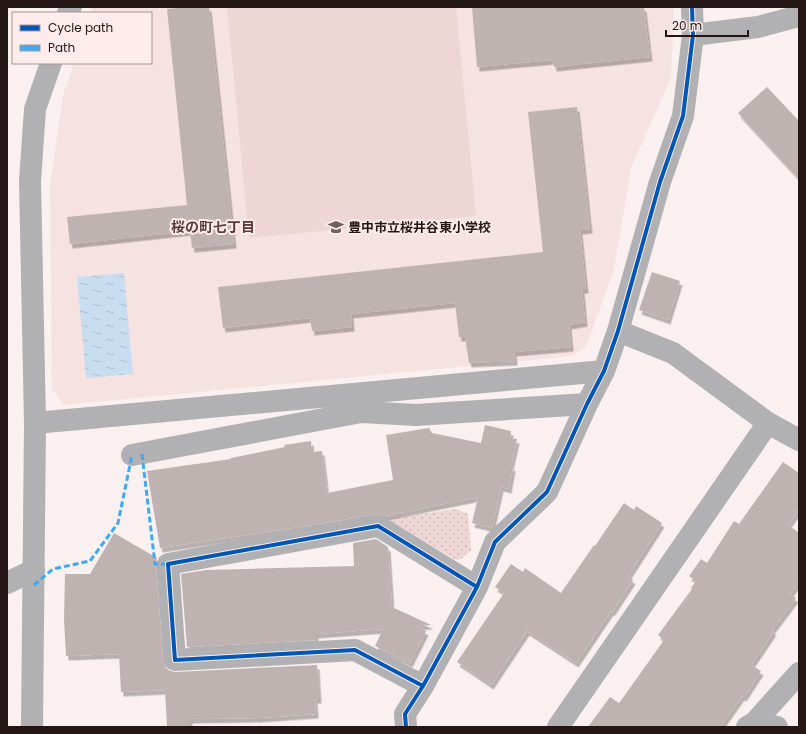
<svg xmlns="http://www.w3.org/2000/svg" width="806" height="734" font-family="Poppins,'Noto Sans JP',sans-serif">
  <defs>
    <pattern id="park-dots" width="8" height="8" patternUnits="userSpaceOnUse"><rect width="8" height="8" fill="#edd6d4"/><path d="M2 2h.1M6 6h.1" fill="none" stroke="#cbb7b5" stroke-width="1.8" stroke-linecap="round"/></pattern>
    <pattern id="water-ripples" width="26" height="14" patternUnits="userSpaceOnUse"><rect width="26" height="14" fill="#c8ddf0"/><path d="M2 4q2-2 4 0t4 0M15 11q2-2 4 0t4 0" fill="none" stroke="#acbdcd"/></pattern>
    <filter id="shadow"><feDropShadow dx="2.5" dy="4.5" stdDeviation="0" flood-color="#0004"/></filter>
  </defs>
  <rect width="100%" height="100%" fill="#f9f0ef"/>
  <!-- built -->
  <path fill="#f6e2e0" d="M92 7H674L671 78 631 168 614 269 587 345 573 356 64 405 52 389 50 185 63 95 74 63H151V13H90Z"/>
  <!-- park -->
  <path fill="url(#park-dots)" d="M456 509 468 514 471 550 461 559 456 560 387 519Z"/>
  <!-- garden -->
  <path fill="#edd6d4" d="M227 7H456L476 216 249 238Z"/>
  <!-- water -->
  <path fill="url(#water-ripples)" d="M124 273 133 374 86 378 77 277Z"/>
  <!-- building -->
  <path fill="#bfb3b2" filter="url(#shadow)" d="M186 7H209L234 244 192 248 190 231 70 244 67 217 187 205 167 9Z
    M472 7H644L650 57 554 67 553 60 477 67Z
    M767 87 799 121V179L738 113Z
    M577 107 590 229 580 230 586 289H582L585 322 569 325 571 347 514 352 515 361 469 363 465 337H459L455 303 351 314 352 327 312 331 310 318 223 328 218 287 543 252 528 112Z
    M652 272 680 281 668 320 639 310Z
    M485 425 511 431 510 438 517 439 511 466 513 467 509 489 501 487 492 528 472 523 478 497 385 516 376 514 318 524 160 548 147 471 231 459V458L285 447 284 445 311 441 312 452 322 451 327 493 393 480 386 435 429 428 432 433 481 443Z
    M783 462 799 473V509L788 525 799 533V581L790 594 796 598 772 630 774 631 751 665 761 671 744 697 742 696 720 727H588L610 697 619 703 630 688 664 640 658 635 692 589 691 588 696 581 689 576 701 559 707 563 734 521 739 524Z
    M624 503 634 510 636 506 662 523 628 576 633 580 612 612 611 611 576 663 527 631 491 685 457 662 504 593 495 587 511 564 523 572 525 568 561 593 594 545 595 546Z
    M114 533 157 558 156 565 163 661 165 667 170 671 176 672 317 665 319 699H315L316 714 258 718 190 719V727H167L165 690 121 692 119 654 66 656 64 619 65 574H90Z
    M376 539 388 547 392 607 431 625 416 626 426 631 410 663 375 646 383 629 316 634V640L187 647 181 574 206 570 354 566 353 543Z"/>
  <g fill="none" stroke-linecap="round" stroke-linejoin="round">
    <!-- street -->
    <path stroke="#b1b1b4" stroke-width="22" d="M693 35 758 27 799 16
      M618 331 673 353 768 423 799 440
      M35 423 604 371
      M132 455 361 412 416 415 587 404
      M7 583 34 570
      M423 686 355 650 175 660 168 564 378 526 477 587
      M755 722 777 727
      M406 727 405 714 423 686 477 587 495 542 547 492 587 404 604 371 618 331 660 182 683 116 693 35 692 7
      M558 727 768 423
      M747 727 755 722 799 673"/>
    <!-- secondary -->
    <path stroke="#b1b0b3" stroke-width="22" d="M68 13 71 7
      M32 727 35 423 30 181 35 109 51 63"/>
    <!-- quiet -->
    <path stroke="#3fa9f5" stroke-width="3" stroke-dasharray="6 3" stroke-linecap="butt" d="M142 454 155 564H168
      M34 585 53 569 90 561 118 523 132 455"/>
    <defs>
      <path id="cycleway" d="M423 686 355 650 175 660 168 564 378 526 477 587
        M406 727 405 714 423 686 477 587 495 542 547 492 587 404 604 371 618 331 660 182 683 116 693 35 692 7"/>
    </defs>
    <!-- cycleway casing -->
    <use href="#cycleway" stroke="#fdeceb" stroke-width="6"/>
    <!-- cycleway -->
    <use href="#cycleway" stroke="#0057b8" stroke-width="4"/>
  </g>
  <!-- icons -->
  <defs>
    <symbol id="school-bare" viewBox="-9 -9 18 18"><path d="M0-5L7-2L0 1L-7-2ZM-4 1L0 2.5L4 1V4Q0 6-4 4Z" fill="#6e6261" stroke="#fdeceb" stroke-width="2.5" paint-order="stroke"/></symbol>
  </defs>
  <g fill-rule="evenodd">
    <use href="#school-bare" x="325" y="216" width="22" height="22"/>
  </g>
  <g text-anchor="middle" stroke-width="4" stroke-linejoin="round" paint-order="stroke">
    <!-- poi labels -->
    <g font-size="13" font-weight="bold" fill="#231615" stroke="#fdeceb" text-anchor="start">
      <text x="348" y="232">豊中市立桜井谷東小学校</text>
    </g>
    <!-- neighbourhood labels -->
    <g font-size="14" font-weight="bold" fill="#5a3b3a" stroke="#fdeceb">
      <text x="213" y="232">桜の町七丁目</text>
    </g>
  </g>
  <!-- border -->
  <rect width="806" height="734" fill="none" stroke="#231615" stroke-width="16"/>
  <!-- legend -->
  <rect x="12" y="12" width="140" height="52" fill="#fdeceb" stroke="#a69695"/>
  <rect x="20" y="25" width="20" height="6" fill="#0057b8" stroke="#a69695"/>
  <text x="48" y="32" font-size="12" fill="#231615">Cycle path</text>
  <rect x="20" y="45" width="20" height="6" fill="#3fa9f5" stroke="#a69695"/>
  <text x="48" y="52" font-size="12" fill="#231615">Path</text>
  <!-- scale -->
  <path d="M666 30v6h82v-6" fill="none" stroke="#231615" stroke-width="2"/>
  <text x="672" y="30" font-size="12" fill="#231615" stroke="#fdeceb" stroke-width="3" paint-order="stroke">20 m</text>
</svg>
